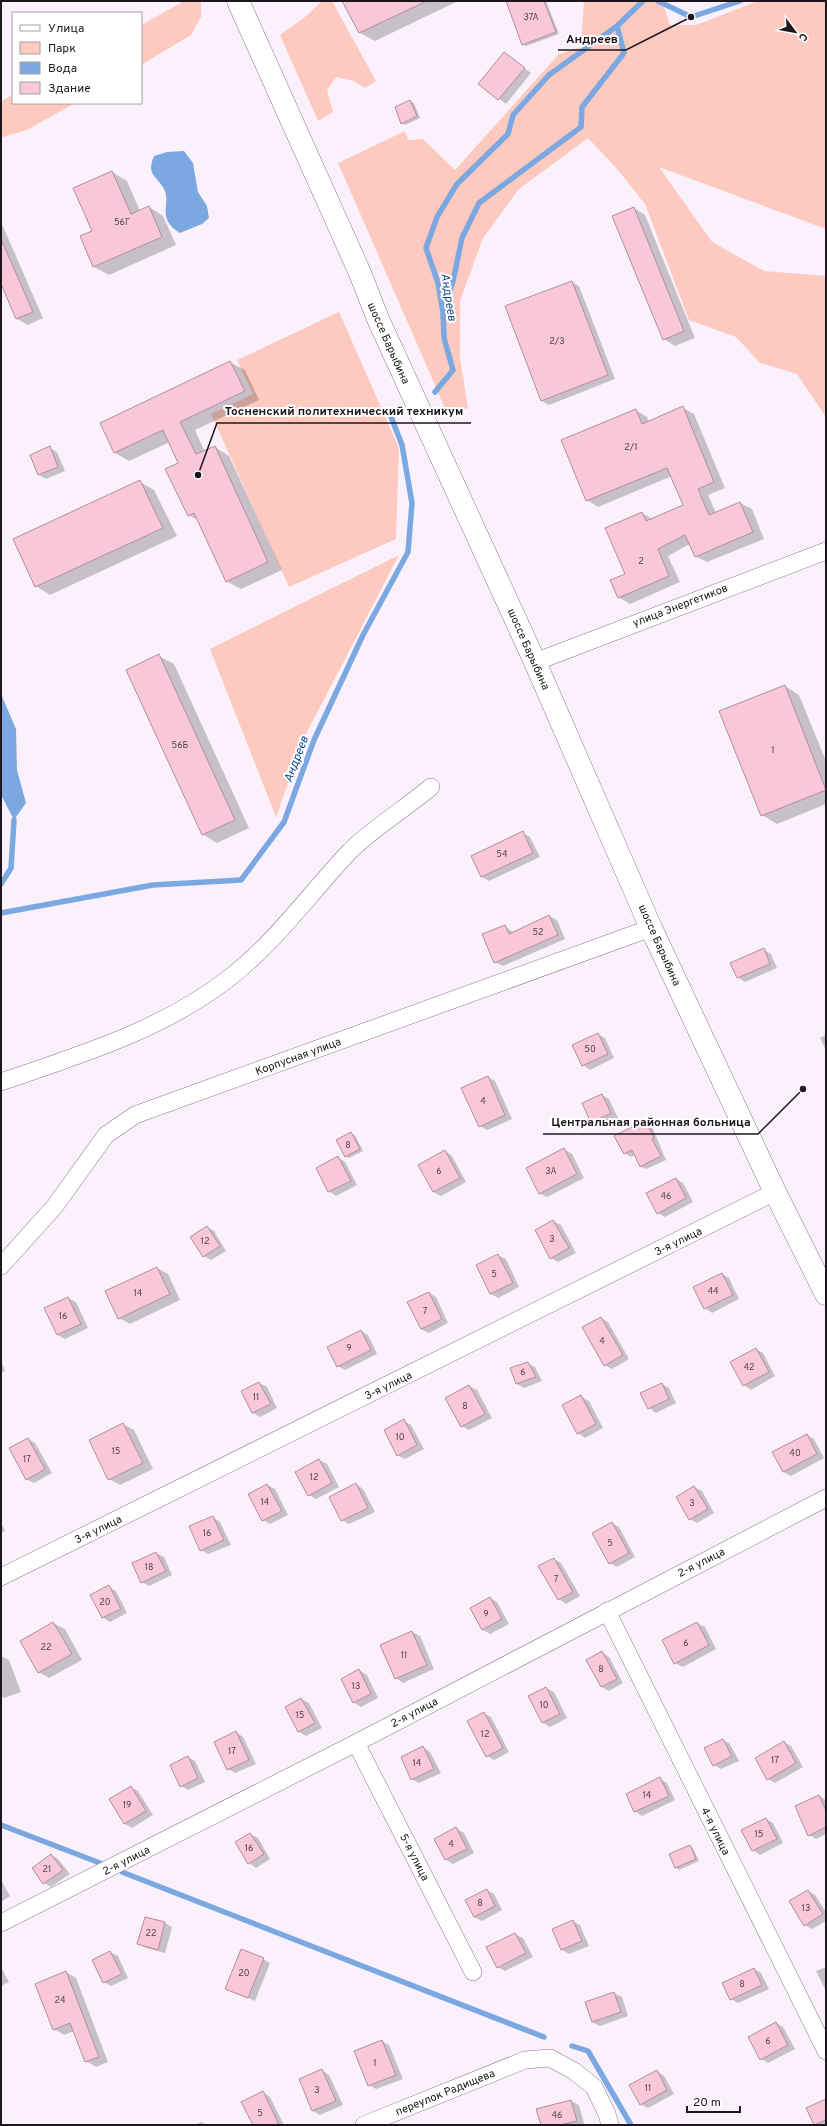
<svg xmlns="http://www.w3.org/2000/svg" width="827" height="2126" font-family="Overpass,sans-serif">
  <rect width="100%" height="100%" fill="#fbf1fc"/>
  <!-- green -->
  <path fill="#fecac0" d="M180 1H201V17L191 35 141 65V25L181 3Z
    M322 1H332L376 81 365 88 354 81 336 77 327 90 333 112 318 121 280 35 305 17Z
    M584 1H662L670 25H696L758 1H826V229L659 167 712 242 764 271 826 276V417L797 374 760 363 736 337 689 320 645 204 618 170 588 138 519 189 483 238 460 301V358L468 408 448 415 338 163 405 131 408 140 423 139 455 170 559 54 581 47Z
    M13 95V103H75L27 130 3 137 1 136V107L3 100Z
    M339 312 399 448 396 539 289 587 211 414 253 394 237 360Z
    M399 555 305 736 276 817 210 649Z"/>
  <!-- water -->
  <path fill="#7ca8e2" d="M184 151 193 163 198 192 207 206 209 218 202 224 180 233C155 218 172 203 164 189 156 175 146 175 154 156L167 152Z
    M1 694 16 729 17 770 26 803 14 820 1 795Z"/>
  <!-- shadow -->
  <path fill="#0003" d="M344 1H458L375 41 360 33Z
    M507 1H546L559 34 526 46 523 44Z
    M505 53 531 73 506 104 480 84Z
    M410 101 414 103 420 118 405 125 402 123Z
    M112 172 127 181 140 211 149 207 163 216 176 245 109 275 94 267 81 237 93 231Z
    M634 208 645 215 695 338 675 346 664 339Z
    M1 222 43 318 28 325 17 319 1 282Z
    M572 282 579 286 615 379 549 405 542 401Z
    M230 362 245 370 259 400 195 430 205 452 215 447 229 456 282 570 241 589 226 581 199 521 189 515 180 463 170 442 129 461 115 453 101 424Z
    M683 408 694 414 725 488 708 495 716 513 740 503 752 509 764 539 707 562 695 556 690 544 668 556 680 582 630 604 618 597 642 513 652 519 684 505 672 476 598 507 587 500 636 410 647 417 649 422Z
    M50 448 57 452 65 471 46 479 39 475 31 455Z
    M140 482 154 490 177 536 50 595 36 586Z
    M159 656 174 664 249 828 217 843 202 834Z
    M785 686 799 695 826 761V804L777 824 762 815Z
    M523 833 530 837 540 857 489 881 482 877 472 856Z
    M549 916 557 920 565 939 503 966 495 962 484 935 505 926 514 933Z
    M764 950 771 954 777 968 745 982 737 977Z
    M598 1034 605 1038 614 1058 590 1070 583 1065Z
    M826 1035V1050L820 1038Z
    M488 1077 495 1081 512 1119 487 1130 480 1126Z
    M602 1095 609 1099 618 1118 599 1126 591 1122Z
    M645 1121 651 1124 666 1160 646 1169 640 1166 635 1155 631 1157 625 1153Z
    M351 1134 355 1135 363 1151 349 1158 346 1156Z
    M564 1149 572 1154 584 1178 547 1197 539 1193Z
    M445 1151 452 1156 466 1182 441 1196 433 1192Z
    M338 1157 345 1162 357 1185 336 1196 329 1191 317 1168Z
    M676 1179 683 1183 693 1202 665 1217 658 1213Z
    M553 1221 561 1225 576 1253 558 1262 551 1258Z
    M207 1227 214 1231 226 1251 211 1260 204 1256Z
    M498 1255 506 1259 519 1287 498 1298 491 1294 477 1266Z
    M157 1268 168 1274 180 1300 130 1324 119 1318Z
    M722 1274 729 1278 739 1299 712 1313 705 1308Z
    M429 1293 436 1297 448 1323 429 1333 421 1329Z
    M68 1298 76 1302 88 1328 65 1339 58 1335 46 1308Z
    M601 1318 608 1322 629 1359 612 1369 604 1365Z
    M361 1331 368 1335 377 1354 345 1370 338 1366Z
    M756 1349 763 1353 775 1376 751 1390 744 1385Z
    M1 1361 5 1371 1 1373Z
    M527 1363 535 1367 542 1381 524 1388 517 1384 512 1369Z
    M259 1383 267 1387 277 1408 260 1417 253 1413Z
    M662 1384 669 1388 676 1403 656 1413 649 1408Z
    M469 1386 477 1390 492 1418 469 1430 462 1426Z
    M581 1397 589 1401 603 1428 585 1438 578 1433Z
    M404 1421 411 1425 424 1449 405 1459 397 1455Z
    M123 1424 134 1430 153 1469 120 1485 109 1479Z
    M807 1435 814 1439 824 1458 791 1476 783 1472Z
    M28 1439 35 1443 52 1473 34 1483 26 1479Z
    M319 1460 327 1464 339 1487 316 1499 309 1495Z
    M356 1484 363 1489 375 1512 349 1524 342 1520Z
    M267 1485 275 1489 288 1515 270 1524 263 1520 250 1494Z
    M694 1487 702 1491 714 1513 697 1523 690 1519Z
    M213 1517 220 1522 231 1545 208 1554 201 1550Z
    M1 1523 5 1531 1 1533Z
    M612 1523 619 1527 635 1557 617 1567 610 1563Z
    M156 1553 164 1557 172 1575 149 1586 142 1582 133 1563Z
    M554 1559 561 1563 580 1596 566 1604 559 1599Z
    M109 1587 116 1591 127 1613 110 1622 102 1617Z
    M490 1598 497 1602 509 1624 490 1634 483 1630 471 1609Z
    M53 1623 65 1629 82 1660 49 1678 38 1672 21 1641Z
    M697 1623 705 1627 716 1649 683 1667 675 1663Z
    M412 1632 420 1636 434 1669 403 1683 396 1678Z
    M602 1652 609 1657 623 1683 609 1691 602 1687 587 1660Z
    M1 1656 9 1660 21 1692 4 1698 1 1696Z
    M359 1670 367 1675 378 1698 361 1707 353 1702Z
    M546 1688 554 1692 567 1718 550 1727 542 1722Z
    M301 1699 309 1703 322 1728 306 1736 299 1732 286 1707Z
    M484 1713 491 1717 509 1752 494 1760 487 1756Z
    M236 1732 243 1737 256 1764 235 1773 228 1769Z
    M723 1740 730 1744 739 1761 721 1769 714 1765Z
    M784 1742 791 1746 803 1767 775 1783 768 1779Z
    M423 1747 430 1752 441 1773 419 1783 412 1779Z
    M188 1757 195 1761 205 1782 188 1790 181 1786Z
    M660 1779 667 1783 675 1800 642 1816 635 1811Z
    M131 1787 138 1791 153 1815 132 1828 125 1824 110 1800Z
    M819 1796 826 1800V1834L816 1839 809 1835Z
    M766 1819 773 1823 783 1843 760 1855 753 1850Z
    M456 1828 464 1833 474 1853 453 1864 445 1859Z
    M250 1834 258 1838 270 1859 256 1868 249 1863Z
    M690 1846 693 1848 699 1861 679 1870 676 1868 670 1855Z
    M51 1855 58 1859 70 1874 51 1887 44 1883Z
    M1 1880 10 1896 1 1902Z
    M487 1890 494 1894 502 1910 482 1921 474 1917Z
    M808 1891 815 1895 826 1912V1921L812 1929 805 1925Z
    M146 1918 165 1923 172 1927 165 1953 146 1948 139 1944Z
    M573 1921 580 1925 589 1946 569 1954 562 1950 553 1930Z
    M515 1934 523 1938 533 1957 505 1971 498 1967 488 1948Z
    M110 1952 118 1956 128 1978 111 1986 104 1982Z
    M263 1959 270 1963 255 2001 226 1988Z
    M1 1967 9 1982 1 1986Z
    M826 1967V1991L816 1971Z
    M754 1969 761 1973 769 1989 738 2003 731 1999Z
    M66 1972 76 1978 108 2062 96 2067 86 2061 74 2031 64 2035 54 2029Z
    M614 1993 622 1997 628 2016 600 2026 592 2022 586 2002Z
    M776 2023 783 2027 795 2049 768 2063 761 2059Z
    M382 2041 389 2045 403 2079 376 2089 369 2085Z
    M322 2070 329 2075 343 2105 320 2115 313 2111 300 2080Z
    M657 2071 664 2076 674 2094 648 2108 640 2104Z
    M263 2092 270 2097 284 2125H254Z
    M826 2100V2125H815Z
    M571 2101 579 2105 584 2124 542 2125Z
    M201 2122 207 2125H194Z"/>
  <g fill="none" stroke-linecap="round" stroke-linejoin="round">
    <!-- stream -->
    <path stroke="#7ca8e2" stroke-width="5.5" d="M658 1 691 17 740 1
      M444 310 453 281 462 238 479 203 581 127 582 107 624 53 617 26
      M435 392 453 370 444 338 443 312 438 283 426 248 437 217 457 184 508 134 513 115 549 75 617 26 643 1
      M1 884 11 868 14 820
      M1 913 153 885 241 880 284 822 314 740 363 635 408 552 412 503 402 445 390 414 393 413
      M1 1825 100 1863
      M122 1872 544 2037
      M572 2046 588 2051 631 2125"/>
  </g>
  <!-- building -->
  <path fill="#f9c8d8" stroke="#b18e99" d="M342 1H427L359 33Z
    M506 1H544L556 32 522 45Z
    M504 52 525 68 498 100 478 84Z
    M410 100 417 116 401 124 395 107Z
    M112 171 131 214 149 206 162 237 93 267 80 236 92 231 73 188Z
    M634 207 684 331 663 340 612 216Z
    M1 239 33 312 16 319 1 284Z
    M572 281 608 375 541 401 505 306Z
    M230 361 245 391 180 422 196 454 215 446 268 562 226 582 194 513 188 516 165 469 178 463 163 430 114 453 100 423Z
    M683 406 714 482 698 489 709 515 740 502 753 532 695 557 685 535 658 549 669 576 618 598 610 580 625 574 605 528 642 512 646 521 683 505 667 468 586 501 561 440 636 409 642 424Z
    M50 446 58 467 38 475 30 455Z
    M140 480 163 528 35 587 13 539Z
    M159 654 235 820 202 835 126 670Z
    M785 685 826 790 761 816 719 711Z
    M523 831 533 853 481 877 471 856Z
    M549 915 558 935 494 963 482 934 505 925 509 934Z
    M764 948 770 964 737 978 730 963Z
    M598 1033 608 1054 582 1066 572 1045Z
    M488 1076 505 1115 479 1127 461 1088Z
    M602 1094 611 1113 591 1123 582 1103Z
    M645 1120 654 1138 652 1139 661 1156 640 1167 632 1150 624 1154 614 1136Z
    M351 1132 360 1149 345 1157 336 1140Z
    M564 1148 577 1174 539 1194 526 1168Z
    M445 1150 460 1178 433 1192 418 1165Z
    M338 1156 351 1181 328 1192 316 1168Z
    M676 1178 686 1198 657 1214 646 1193Z
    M553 1220 569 1248 550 1259 535 1230Z
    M207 1226 220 1246 203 1257 190 1237Z
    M498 1254 513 1283 490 1294 476 1265Z
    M157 1267 170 1294 118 1319 105 1291Z
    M722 1273 733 1295 704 1309 693 1287Z
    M429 1292 442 1319 421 1329 407 1302Z
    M68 1297 81 1324 57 1335 44 1308Z
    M601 1317 623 1355 604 1366 582 1327Z
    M361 1330 371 1350 337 1367 327 1347Z
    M756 1348 769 1372 743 1386 730 1362Z
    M528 1362 536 1377 516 1384 510 1368Z
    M259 1382 271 1404 252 1413 241 1391Z
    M662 1383 669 1399 648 1409 640 1393Z
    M469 1385 485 1414 461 1427 445 1398Z
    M581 1395 596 1424 577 1434 562 1405Z
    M404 1419 417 1445 397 1456 384 1430Z
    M123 1423 143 1463 108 1480 89 1440Z
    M807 1434 817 1454 783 1472 772 1452Z
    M28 1438 45 1469 26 1480 9 1448Z
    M319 1459 332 1483 308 1496 295 1472Z
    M356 1483 368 1508 341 1521 329 1497Z
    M267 1484 282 1511 262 1521 248 1494Z
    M694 1486 708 1509 689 1520 676 1497Z
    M213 1516 224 1540 200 1551 189 1526Z
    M612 1522 629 1553 609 1564 592 1533Z
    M156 1552 166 1571 141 1583 132 1563Z
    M554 1558 573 1592 558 1600 538 1566Z
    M109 1585 121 1609 102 1618 90 1595Z
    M490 1597 502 1619 482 1630 470 1608Z
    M53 1622 72 1654 38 1673 20 1641Z
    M697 1622 709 1645 674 1664 662 1640Z
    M412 1631 427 1665 395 1679 380 1645Z
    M602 1651 617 1679 601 1687 586 1660Z
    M359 1669 371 1694 353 1703 341 1679Z
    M546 1687 560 1714 542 1723 528 1696Z
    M301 1698 315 1723 298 1732 285 1707Z
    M484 1712 503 1748 486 1757 467 1721Z
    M236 1731 249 1760 227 1770 214 1742Z
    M723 1739 732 1756 713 1766 704 1748Z
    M784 1741 796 1763 767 1780 755 1758Z
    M423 1746 434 1769 411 1780 401 1757Z
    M188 1756 198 1778 180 1787 170 1765Z
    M660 1777 669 1796 634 1812 626 1794Z
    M131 1786 146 1811 124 1824 109 1799Z
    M819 1795 826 1811V1827L808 1836 795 1806Z
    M766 1818 777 1839 752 1851 741 1830Z
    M456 1827 467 1849 445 1860 434 1839Z
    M250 1833 264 1854 248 1864 235 1842Z
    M690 1845 696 1859 675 1868 669 1854Z
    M51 1854 63 1870 43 1884 32 1868Z
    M487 1889 495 1906 474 1917 465 1900Z
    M808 1890 823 1914 804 1926 789 1901Z
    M145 1917 165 1922 158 1950 137 1944Z
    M573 1920 582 1941 561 1950 552 1929Z
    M515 1933 526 1953 497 1968 486 1947Z
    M241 1949 264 1958 248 1998 225 1989Z
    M110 1951 122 1974 103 1983 92 1960Z
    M754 1968 762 1985 730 2000 722 1983Z
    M66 1971 99 2057 85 2062 70 2023 53 2030 35 1984Z
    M614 1992 621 2012 592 2022 585 2002Z
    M776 2022 788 2045 760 2060 748 2037Z
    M382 2040 396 2075 368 2086 354 2051Z
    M322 2069 336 2101 312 2111 299 2079Z
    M657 2070 667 2090 640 2105 629 2085Z
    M263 2091 279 2125H253L241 2102Z
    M826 2099V2120L814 2125 806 2108Z
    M571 2100 577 2121 560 2125H541L536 2109Z"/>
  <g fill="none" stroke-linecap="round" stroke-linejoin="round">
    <defs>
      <path id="street" d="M535 662 826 551
        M1 1082C79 1055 163 1030 229 978 276 942 310 893 350 851 372 829 407 807 431 787
        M1 1266 55 1206 106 1135 135 1115 651 928
        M1 1577 775 1192
        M607 1611 826 2051
        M356 1743 473 1972
        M1 1923 356 1743 826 1498
        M364 2125 525 2060 550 2058 574 2071 594 2087 607 2114 610 2125"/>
      <path id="secondary" d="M238 1 360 273 378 319 535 662 651 928 775 1192 826 1294"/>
    </defs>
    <!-- street casing -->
    <use href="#street" stroke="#8d778f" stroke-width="18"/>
    <!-- secondary casing -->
    <use href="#secondary" stroke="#8d778f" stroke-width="23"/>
    <!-- street -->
    <use href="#street" stroke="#fff" stroke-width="17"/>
    <!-- secondary -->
    <use href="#secondary" stroke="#fff" stroke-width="22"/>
  </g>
  <g text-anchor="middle" stroke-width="4" stroke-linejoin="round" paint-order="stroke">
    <!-- number labels -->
    <g font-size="9" fill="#55424d">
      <text x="531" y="20">37А</text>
      <text x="122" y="225">56Г</text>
      <text x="557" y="344">2/3</text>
      <text x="631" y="450">2/1</text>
      <text x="641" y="564">2</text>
      <text x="180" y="748">56Б</text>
      <text x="773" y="753">1</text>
      <text x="502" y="857">54</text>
      <text x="538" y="935">52</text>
      <text x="590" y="1052">50</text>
      <text x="483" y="1104">4</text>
      <text x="348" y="1148">8</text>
      <text x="439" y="1174">6</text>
      <text x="551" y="1174">3А</text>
      <text x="666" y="1199">46</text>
      <text x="552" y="1242">3</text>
      <text x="205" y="1244">12</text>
      <text x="494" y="1277">5</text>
      <text x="713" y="1294">44</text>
      <text x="138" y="1296">14</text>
      <text x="425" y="1314">7</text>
      <text x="63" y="1319">16</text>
      <text x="602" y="1344">4</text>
      <text x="349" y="1351">9</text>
      <text x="749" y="1370">42</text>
      <text x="523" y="1375">6</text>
      <text x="256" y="1400">11</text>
      <text x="465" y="1409">8</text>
      <text x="400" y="1440">10</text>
      <text x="116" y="1454">15</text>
      <text x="795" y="1456">40</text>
      <text x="27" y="1462">17</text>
      <text x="314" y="1480">12</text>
      <text x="265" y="1505">14</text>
      <text x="692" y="1506">3</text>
      <text x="207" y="1536">16</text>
      <text x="610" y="1546">5</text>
      <text x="149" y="1570">18</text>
      <text x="556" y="1582">7</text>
      <text x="105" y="1605">20</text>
      <text x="486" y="1617">9</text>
      <text x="686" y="1646">6</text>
      <text x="46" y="1650">22</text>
      <text x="404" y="1658">11</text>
      <text x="601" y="1672">8</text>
      <text x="356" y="1689">13</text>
      <text x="544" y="1708">10</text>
      <text x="300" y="1718">15</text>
      <text x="485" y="1737">12</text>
      <text x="232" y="1754">17</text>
      <text x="775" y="1763">17</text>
      <text x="417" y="1766">14</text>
      <text x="647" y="1798">14</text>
      <text x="127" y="1808">19</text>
      <text x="759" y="1837">15</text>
      <text x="451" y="1847">4</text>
      <text x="249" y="1851">16</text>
      <text x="47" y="1872">21</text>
      <text x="480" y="1906">8</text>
      <text x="806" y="1911">13</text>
      <text x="151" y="1936">22</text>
      <text x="244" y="1976">20</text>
      <text x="742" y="1987">8</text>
      <text x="60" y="2003">24</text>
      <text x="768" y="2044">6</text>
      <text x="375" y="2066">1</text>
      <text x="648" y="2091">11</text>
      <text x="317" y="2093">3</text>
      <text x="260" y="2116">5</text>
      <text x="557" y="2118">46</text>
    </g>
    <!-- street labels -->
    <g font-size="11" fill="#1e161f" stroke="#fff">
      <text transform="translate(389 343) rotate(66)" y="4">шоссе Барыбина</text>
      <text transform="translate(680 605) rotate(-21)" y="4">улица Энергетиков</text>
      <text transform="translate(529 649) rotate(66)" y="4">шоссе Барыбина</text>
      <text transform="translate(660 945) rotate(66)" y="4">шоссе Барыбина</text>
      <text transform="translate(298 1056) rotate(-20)" y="4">Корпусная улица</text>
      <text transform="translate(678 1241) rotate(-26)" y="4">3-я улица</text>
      <text transform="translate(388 1385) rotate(-26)" y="4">3-я улица</text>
      <text transform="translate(98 1529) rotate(-26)" y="4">3-я улица</text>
      <text transform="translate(701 1562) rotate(-27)" y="4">2-я улица</text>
      <text transform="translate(414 1712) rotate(-28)" y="4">2-я улица</text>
      <text transform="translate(716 1831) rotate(64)" y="4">4-я улица</text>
      <text transform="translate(415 1857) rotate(63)" y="4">5-я улица</text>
      <text transform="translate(126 1860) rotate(-27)" y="4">2-я улица</text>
      <text transform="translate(445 2092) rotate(-22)" y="4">переулок Радищева</text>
    </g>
    <!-- water labels -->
    <g font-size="12" font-style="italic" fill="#124d92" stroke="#fff">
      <text transform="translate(449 297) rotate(81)" y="4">Андреев</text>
      <text transform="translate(296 759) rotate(-69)" y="4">Андреев</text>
    </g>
  </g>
  <!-- callouts -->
  <path fill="none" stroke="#1e161f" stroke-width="1.5" d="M691 17L626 50H558M198 475L217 423H471M803 1089L758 1134H543"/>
  <g fill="#1e161f" stroke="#fff" stroke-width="1.5">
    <circle cx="691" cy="17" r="4"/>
    <circle cx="198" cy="475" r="4"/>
    <circle cx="803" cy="1089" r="4"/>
  </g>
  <g font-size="12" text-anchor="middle" font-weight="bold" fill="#1e161f" stroke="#fff" stroke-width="4" stroke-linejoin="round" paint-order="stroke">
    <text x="592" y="43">Андреев</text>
    <text x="344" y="415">Тосненский политехнический техникум</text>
    <text x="651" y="1126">Центральная районная больница</text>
  </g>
  <!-- border -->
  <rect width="827" height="2126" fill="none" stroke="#1e161f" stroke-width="4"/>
  <!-- legend -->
  <rect x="12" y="12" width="130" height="92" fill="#ffffff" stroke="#a5a2a5"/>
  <rect x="20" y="25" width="20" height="6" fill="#ffffff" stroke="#a5a2a5"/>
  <text x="48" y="32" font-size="12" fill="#1e161f">Улица</text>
  <rect x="20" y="42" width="20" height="12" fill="#fecac0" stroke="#a5a2a5"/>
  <text x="48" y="52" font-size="12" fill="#1e161f">Парк</text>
  <rect x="20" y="62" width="20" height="12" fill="#7ca8e2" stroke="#a5a2a5"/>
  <text x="48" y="72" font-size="12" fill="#1e161f">Вода</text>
  <rect x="20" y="82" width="20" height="12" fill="#f9c8d8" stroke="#a5a2a5"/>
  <text x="48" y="92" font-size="12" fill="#1e161f">Здание</text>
  <!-- north arrow -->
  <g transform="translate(795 32) rotate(122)" stroke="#ffffff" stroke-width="3" paint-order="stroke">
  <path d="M0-3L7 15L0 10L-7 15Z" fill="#1e161f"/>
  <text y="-6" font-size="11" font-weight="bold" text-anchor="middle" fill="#1e161f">С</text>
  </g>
  <!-- scale -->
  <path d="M687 2106v6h53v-6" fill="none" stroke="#1e161f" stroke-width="2"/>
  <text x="693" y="2106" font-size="12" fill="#1e161f" stroke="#ffffff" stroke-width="3" paint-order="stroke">20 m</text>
</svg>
